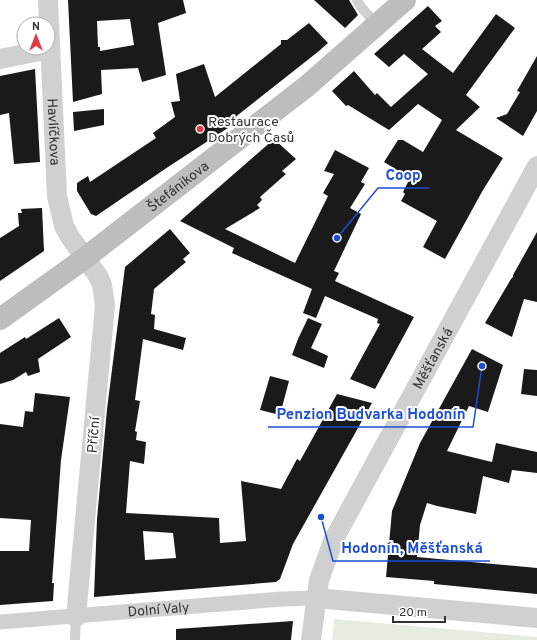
<svg xmlns="http://www.w3.org/2000/svg" width="537" height="640" font-family="Overpass,sans-serif">
  <rect width="100%" height="100%" fill="#fff"/>
  <!-- green -->
  <path fill="#e6ecdf" d="M334 619 537 637V640H332Z"/>
  <!-- building -->
  <path fill="#1a1a1a" fill-rule="evenodd" d="M68 0H183L186 13 158 23 166 75 142 82 138 68 101 70 102 94 73 102ZM130 19 134 45 100 51V47H98L97 21Z
    M314 0H349L358 15 345 28Z
    M428 6 442 21 435 26 441 32 422 49 453 73 496 14 515 28 466 95 480 107 456 130 503 158 483 190 445 259 423 247 437 221 401 201 405 194 403 192 410 178 384 162 398 140H403L423 152 442 120 418 104 389 130 348 105 346 106 332 91 354 71 375 95 377 93 391 107 428 74 404 54 389 67 374 54Z
    M309 23 328 43 319 51 229 122 231 126 168 167 96 216 91 214 77 191V183L88 176 90 182 156 138 153 133 175 117 171 102 180 101 176 74 204 64 215 97 281 44V40H287Z
    M537 56V111L523 136 496 118 507 114 520 92 517 91Z
    M35 69 40 162 14 164 9 113 0 115V76Z
    M104 109V125L74 131 73 112Z
    M274 139 296 159 282 171 286 174 260 197 262 200 257 205 260 208 225 229 295 263 328 196 323 193 334 174 324 171 335 150 369 168 361 182 365 184 350 208 361 214 334 271 339 273 335 281 414 317 375 389 350 379 380 324 377 323 378 319 325 296 316 318 303 313 312 289 232 253 234 248 180 221Z
    M42 208 44 251 0 281V238L19 226 18 213H22L21 209Z
    M170 229 190 253 183 259 186 262 154 289 151 314 155 315 154 329 186 338 183 350 143 339 135 400 140 401 135 431 137 432 136 440 146 442 144 464 130 461 126 513 219 518 220 543 246 541 241 481 281 489 297 459 300 461 337 394 372 403 293 544 280 579 276 582 94 597 97 519 107 409 125 267ZM143 531 173 533 176 558 145 560Z
    M537 232V302L524 299 512 337 485 323 511 279 513 277V275Z
    M59 318 71 337 38 359 40 372 28 376 26 372 13 380 0 384V353L25 337 26 339Z
    M308 318 322 324 311 348 328 356 324 368 292 355 298 339Z
    M472 349 503 365 488 412 469 406 447 451 492 462 496 443 537 452V473L512 470 509 483 483 476 476 514 437 506 427 503 420 525 417 557 537 568V594L434 584V581L386 577 392 511 420 443Z
    M524 369 537 370V396L521 394Z
    M270 376 289 381 280 415 260 410Z
    M35 393 70 397 61 460 52 583H54L53 601 0 605V551H29L31 520 0 518V424L23 427 25 411 33 412Z
    M293 621 291 640H176V629Z"/>
  <g fill="none" stroke-linecap="round" stroke-linejoin="round">
    <!-- service -->
    <path stroke="#d0d0d0" stroke-width="10" d="M357 0 361 7 377 25
      M75 640 76 617"/>
    <!-- pedestrian -->
    <path stroke="#d0d0d0" stroke-width="15" id="s1" d="M0 622 282 599 316 598"/>
    <!-- minor -->
    <g stroke="#d0d0d0" stroke-width="20">
      <path id="s2" d="M48 0 57 196 64 226 70 237 98 276 102 285 105 305 76 617"/>
      <path d="M0 59 50 49"/>
      <path d="M316 598 537 618"/>
      <path id="s3" d="M311 640 319 580 334 539 537 166"/>
    </g>
    <!-- secondary -->
    <path stroke="#bdbdbd" stroke-width="22" id="s4" d="M0 319 85 258 307 86 405 0"/>
  </g>
  <!-- markers -->
  <circle fill="#e63946" stroke="#fff" stroke-width="1.5" cx="200" cy="129" r="4"/>
  <g text-anchor="middle" stroke-width="4" stroke-linejoin="round" paint-order="stroke">
    <!-- poi labels -->
    <g font-size="14" fill="#333" stroke="#fff" text-anchor="start">
      <text x="208" y="126">Restaurace<tspan x="208" dy="16">Dobrých Časů</tspan></text>
    </g>
    <!-- street labels -->
    <g font-size="14" fill="#333" stroke="#fff">
      <text dy="5" stroke="none"><textPath href="#s2" startOffset="132">Havlíčkova</textPath></text>
      <text dy="5" stroke="none"><textPath href="#s4" startOffset="222">Štefánikova</textPath></text>
      <text dy="5" stroke="none"><textPath href="#s3" startOffset="310">Měšťanská</textPath></text>
      <text transform="translate(93 435) rotate(-85)" y="5">Příční</text>
      <text dy="5" stroke="none"><textPath href="#s1" startOffset="159">Dolní Valy</textPath></text>
    </g>
  </g>
  <!-- callouts -->
  <path fill="none" stroke="#1d4ed8" stroke-width="1.5" d="M337 238L378 188H429M482 366L473 427H268M321 517L333 561H490"/>
  <g fill="#1d4ed8" stroke="#fff" stroke-width="1.5">
    <circle cx="337" cy="238" r="4"/>
    <circle cx="482" cy="366" r="4"/>
    <circle cx="321" cy="517" r="4"/>
  </g>
  <g font-size="15" text-anchor="middle" font-weight="bold" fill="#1d4ed8" stroke="#fff" stroke-width="4" stroke-linejoin="round" paint-order="stroke">
    <text x="403" y="180">Coop</text>
    <text x="371" y="419">Penzion Budvarka Hodonín</text>
    <text x="412" y="553">Hodonín, Měšťanská</text>
  </g>
  <!-- north arrow -->
  <g transform="translate(36 36)"><circle r="19" fill="#ffffff" stroke="#adadad"/>
  <path d="M0-3L7 15L0 10L-7 15Z" fill="#e63946"/>
  <text y="-6" font-size="11" font-weight="bold" text-anchor="middle" fill="#333333">N</text>
  </g>
  <!-- scale -->
  <path d="M393 616v6h52v-6" fill="none" stroke="#333333" stroke-width="2"/>
  <text x="399" y="616" font-size="12" fill="#333333" stroke="#ffffff" stroke-width="3" paint-order="stroke">20 m</text>
</svg>
